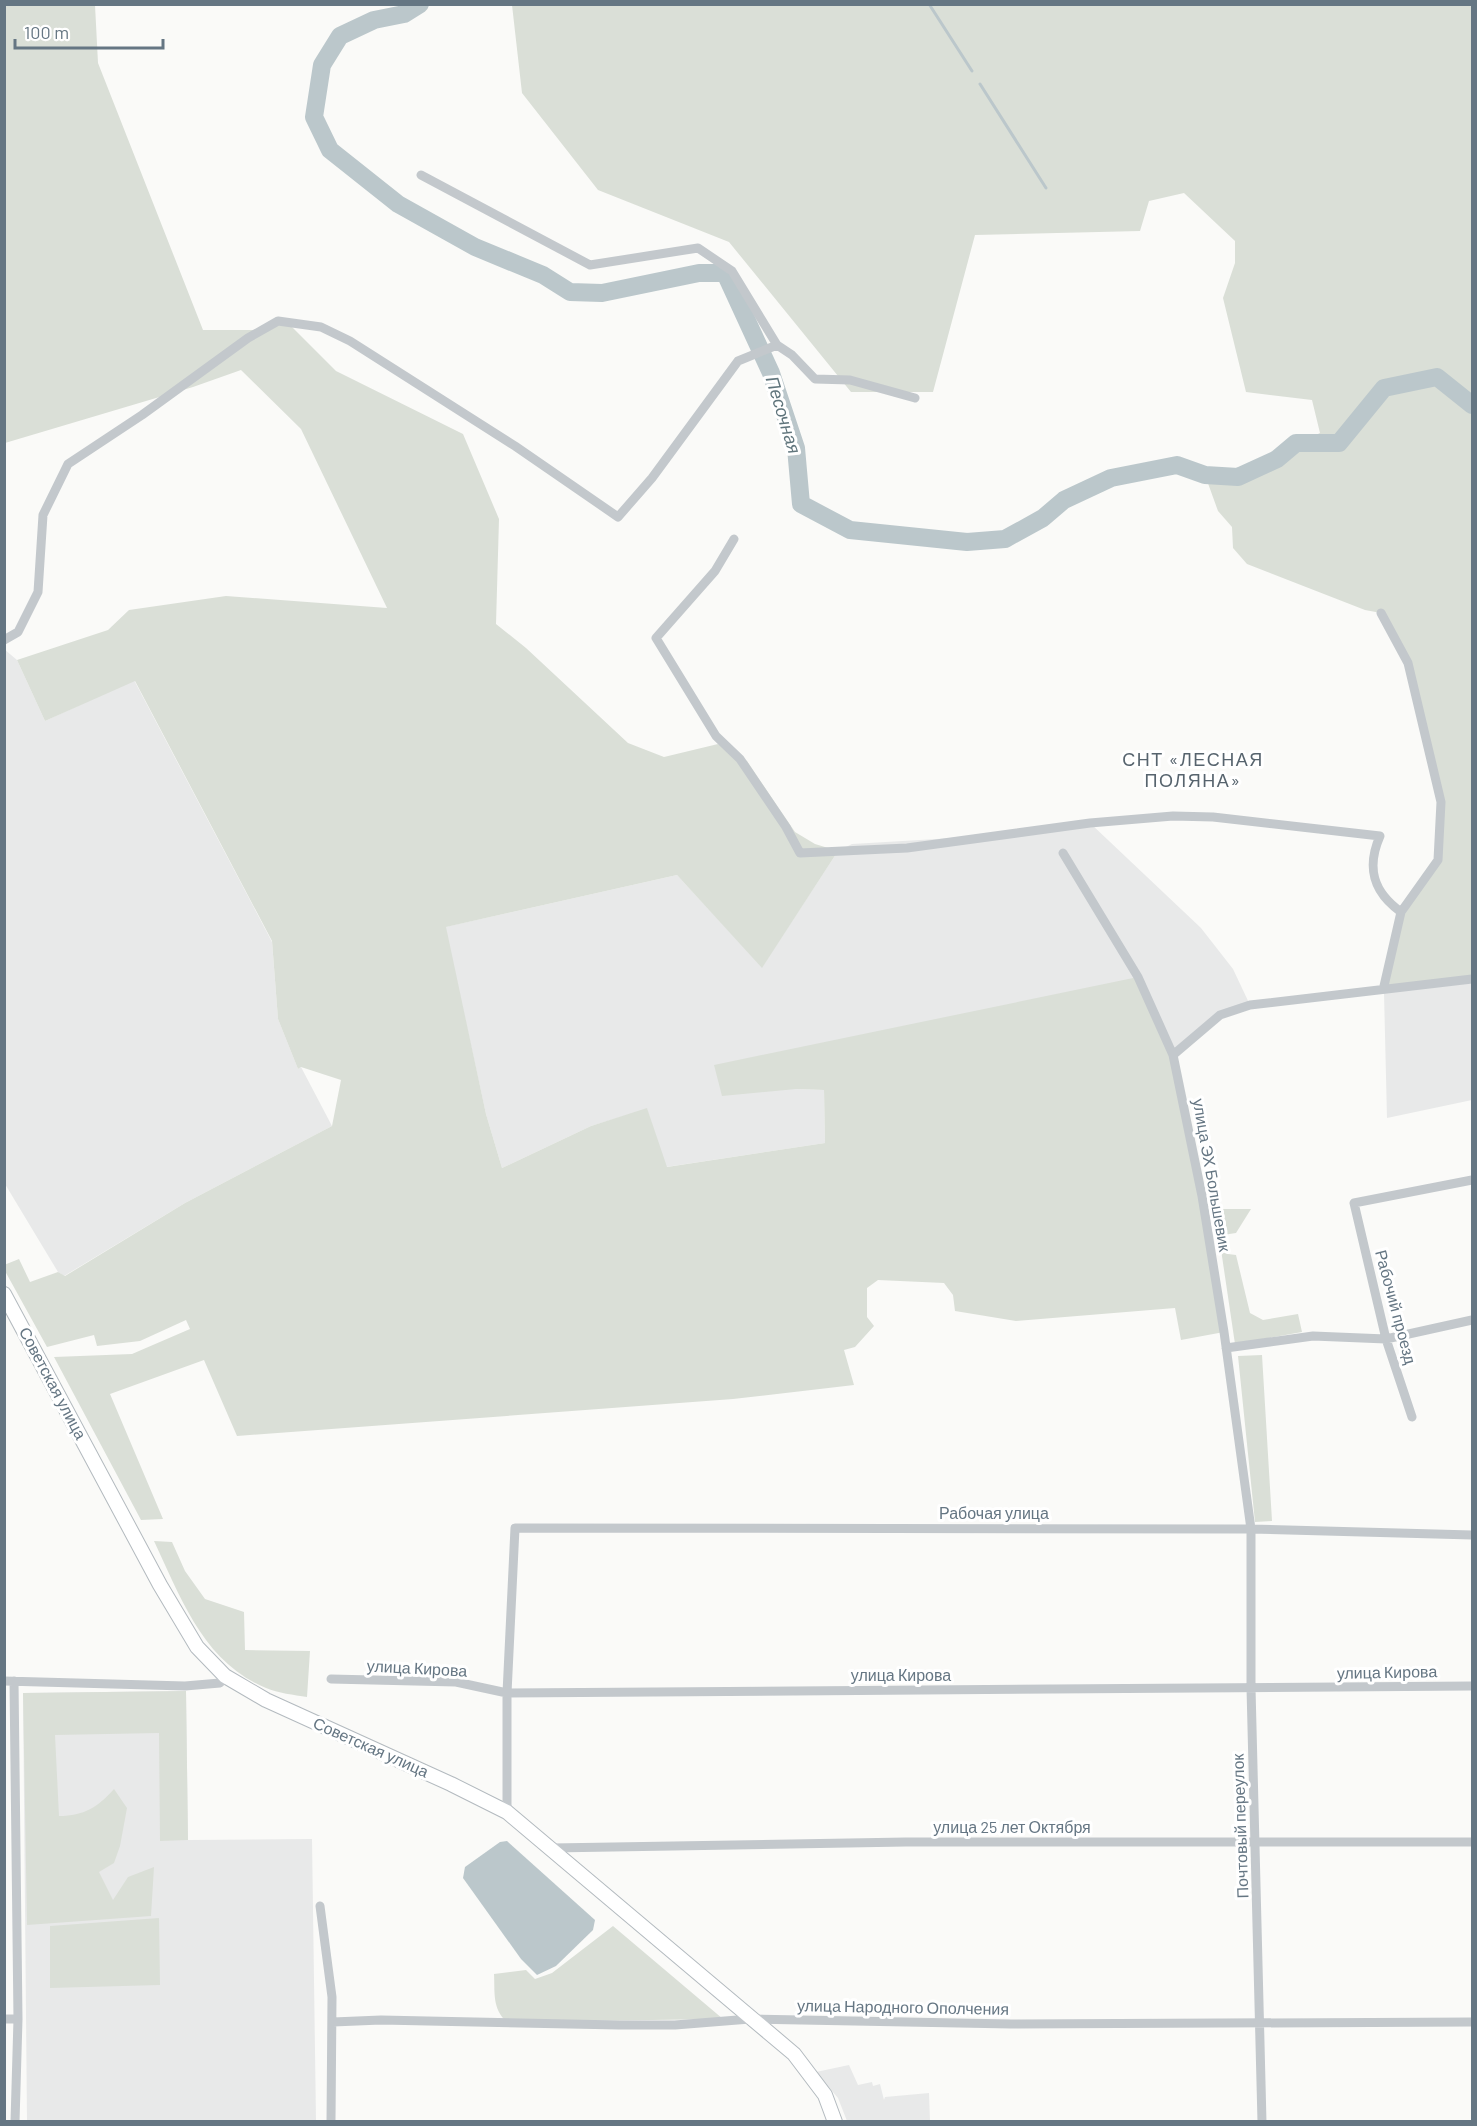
<svg xmlns="http://www.w3.org/2000/svg" width="1477" height="2126" font-family="Barlow,sans-serif">
  <rect width="100%" height="100%" fill="#fafaf8"/>
  <!-- built -->
  <path fill="#e8e9e9" d="M4 649 17 660 45 721 134 680 272 942 278 1019 298 1069 301 1067 332 1126 185 1203 64 1276 58 1272 5 1184Z
    M1090 823 1201 928 1233 969 1250 1005 1220 1015 1173 1055 796 1089 824 1090 825 1143 666 1167 647 1109 591 1126 502 1168 486 1114 445 927 677 875 762 967 838 851 852 844 987 836Z
    M1472 983V1100L1387 1118 1384 993Z
    M186 1691 188 1840 312 1839 316 2121H27L23 1693Z
    M849 2065 858 2085 872 2082 873 2086 880 2084 884 2100 885 2097 929 2093 930 2121H847L838 2098 816 2072Z"/>
  <!-- green -->
  <path fill="#dadfd7" d="M5 5H95L98 63 203 330H265L287 322 336 371 463 434 499 519 496 624 526 648 628 743 664 757 718 744 747 761 795 832 815 844 838 851 762 968 677 875 446 927 486 1114 502 1168 591 1126 647 1108 667 1167 825 1143 824 1090 796 1089 722 1096 714 1065 1138 977 1173 1055 1224 1332 1181 1340 1175 1308 1016 1321 955 1311 953 1295 944 1283 878 1280 867 1288V1317L874 1326 855 1347 844 1350 854 1385 733 1399 237 1436 204 1360 110 1394 163 1519 141 1520 54 1357 132 1354 190 1329 186 1320 140 1341 97 1346 94 1335 47 1347 5 1271 4 1265 19 1259 30 1282 58 1272 65 1276 185 1203 332 1126 341 1080 301 1067 298 1069 278 1019 272 941 135 681 45 721 17 660 108 630 129 610 226 596 387 608 301 429 241 370 193 387 5 443Z
    M512 5H1472V979L1383 990 1401 912 1438 860 1441 802 1408 663 1381 613 1365 610 1247 564 1233 548 1232 527 1218 511 1205 475C1215 475 1228 478 1238 477 1263 472 1295 444 1320 433L1312 400 1246 392 1223 298 1235 263V241L1184 193 1149 201 1140 231 975 235 933 392H851L729 242 598 190 522 93Z
    M1215 1209H1251L1236 1233 1223 1235 1228 1254 1236 1255 1250 1313 1263 1320 1298 1314 1302 1332 1235 1344Z
    M1262 1355 1272 1521 1255 1522 1238 1356Z
    M154 1541 172 1542 185 1571 205 1599 244 1612 245 1650 310 1651 307 1697C294 1695 278 1693 266 1688 203 1662 181 1598 154 1541Z
    M186 1691 188 1840 160 1841 159 1733 55 1735 59 1816C84 1816 98 1807 114 1789L127 1808 120 1846 114 1863 99 1872 113 1900 128 1877 154 1867 151 1916 27 1925 23 1693Z
    M159 1918 160 1985 50 1988V1926Z
    M613 1926 723 2019 507 2022C492 2009 495 1992 494 1974L526 1970 535 1979 552 1973Z"/>
  <!-- water -->
  <path fill="#bbc7cb" d="M507 1841 595 1920 593 1930 556 1966 537 1975 521 1959 463 1878 465 1867 500 1842Z"/>
  <g fill="none" stroke-linecap="round" stroke-linejoin="round">
    <!-- stream -->
    <path stroke="#bbc7cb" stroke-width="3" d="M929 4 972 71
      M980 84 1046 188"/>
    <!-- river -->
    <path stroke="#bbc7cb" stroke-width="18" d="M420 4 404 14 374 20 340 36 322 65 314 117 330 150 398 204 475 247 543 275 570 292 602 293 699 273H725L771 373 796 448 801 504 850 530 967 542 1005 539 1043 518 1064 500 1111 478 1177 465 1205 475 1238 477 1277 459 1296 443H1339L1384 388 1437 377 1472 405"/>
    <defs>
      <path id="secondary" d="M4 1294 160 1585 197 1647 225 1676 266 1700 451 1784 507 1812 794 2054 825 2095 835 2122"/>
    </defs>
    <!-- secondary casing -->
    <use href="#secondary" stroke="#b3babf" stroke-width="16"/>
    <!-- minor -->
    <path stroke="#c3c8cc" stroke-width="9" d="M421 175 590 265 698 248 732 271 777 345 792 355 815 379 850 380 915 398
      M734 539 715 571 656 638 716 736 740 759 786 827 800 853 907 848 1090 823 1173 816 1213 817 1380 836C1366 868 1373 892 1401 912
      M1381 613 1408 663 1441 802 1438 860 1401 912 1384 986
      M4 640 18 632 38 592 43 515 68 464 142 415 248 338 278 321 321 327 350 341 515 446 618 517 652 478 738 361 777 345
      M1063 853 1138 977 1173 1055 1202 1196 1224 1332 1251 1529V1688L1262 2122
      M1173 1055 1220 1015 1250 1005 1472 979
      M1226 1348 1313 1336 1386 1339 1472 1320
      M1412 1417 1386 1339 1354 1203 1472 1180
      M331 1679 456 1682 507 1693 1472 1686
      M4 1681 185 1686 220 1683 225 1676
      M14 1681 18 2019 15 2122
      M507 1812V1693L515 1528 1251 1529 1472 1535
      M552 1848 906 1842H1472
      M320 1906 332 1997 331 2122
      M4 2019H18
      M333 2022 381 2020 619 2025H675L750 2019 1011 2024 1472 2022"/>
    <!-- secondary -->
    <use href="#secondary" stroke="#fff" stroke-width="14"/>
  </g>
  <g text-anchor="middle" stroke-width="6" stroke-linejoin="round" paint-order="stroke">
    <!-- street labels -->
    <g font-size="16" fill="#657683" stroke="#fff">
      <text transform="translate(1212 1175) rotate(80)" y="6">улица ЭХ Большевик</text>
      <text transform="translate(1396 1307) rotate(75)" y="6">Рабочий проезд</text>
      <text transform="translate(53 1383) rotate(62)" y="6">Советская улица</text>
      <text x="994" y="1519">Рабочая улица</text>
      <text transform="translate(417 1668) rotate(3)" y="6">улица Кирова</text>
      <text transform="translate(1387 1672) rotate(-1)" y="6">улица Кирова</text>
      <text x="901" y="1681">улица Кирова</text>
      <text transform="translate(371 1747) rotate(24)" y="6">Советская улица</text>
      <text transform="translate(1240 1826) rotate(-92)" y="6">Почтовый переулок</text>
      <text x="1012" y="1833">улица 25 лет Октября</text>
      <text transform="translate(903 2007) rotate(1)" y="6">улица Народного Ополчения</text>
    </g>
    <!-- water labels -->
    <g font-size="18" font-style="italic" fill="#60757c" stroke="#fff">
      <text transform="translate(783 415) rotate(73)" y="6">Песочная</text>
    </g>
    <!-- neighbourhood labels -->
    <g font-size="18" letter-spacing="1.5" fill="#57646e" stroke="#fff">
      <text x="1193" y="766">СНТ «ЛЕСНАЯ<tspan x="1193" dy="21">ПОЛЯНА»</tspan></text>
    </g>
  </g>
  <!-- border -->
  <rect width="1477" height="2126" fill="none" stroke="#657683" stroke-width="12"/>
  <!-- scale -->
  <path d="M15 39v9h148v-9" fill="none" stroke="#657683" stroke-width="3"/>
  <text x="24" y="39" font-size="18" fill="#657683" stroke="#ffffff" stroke-width="4.5" paint-order="stroke">100 m</text>
</svg>
